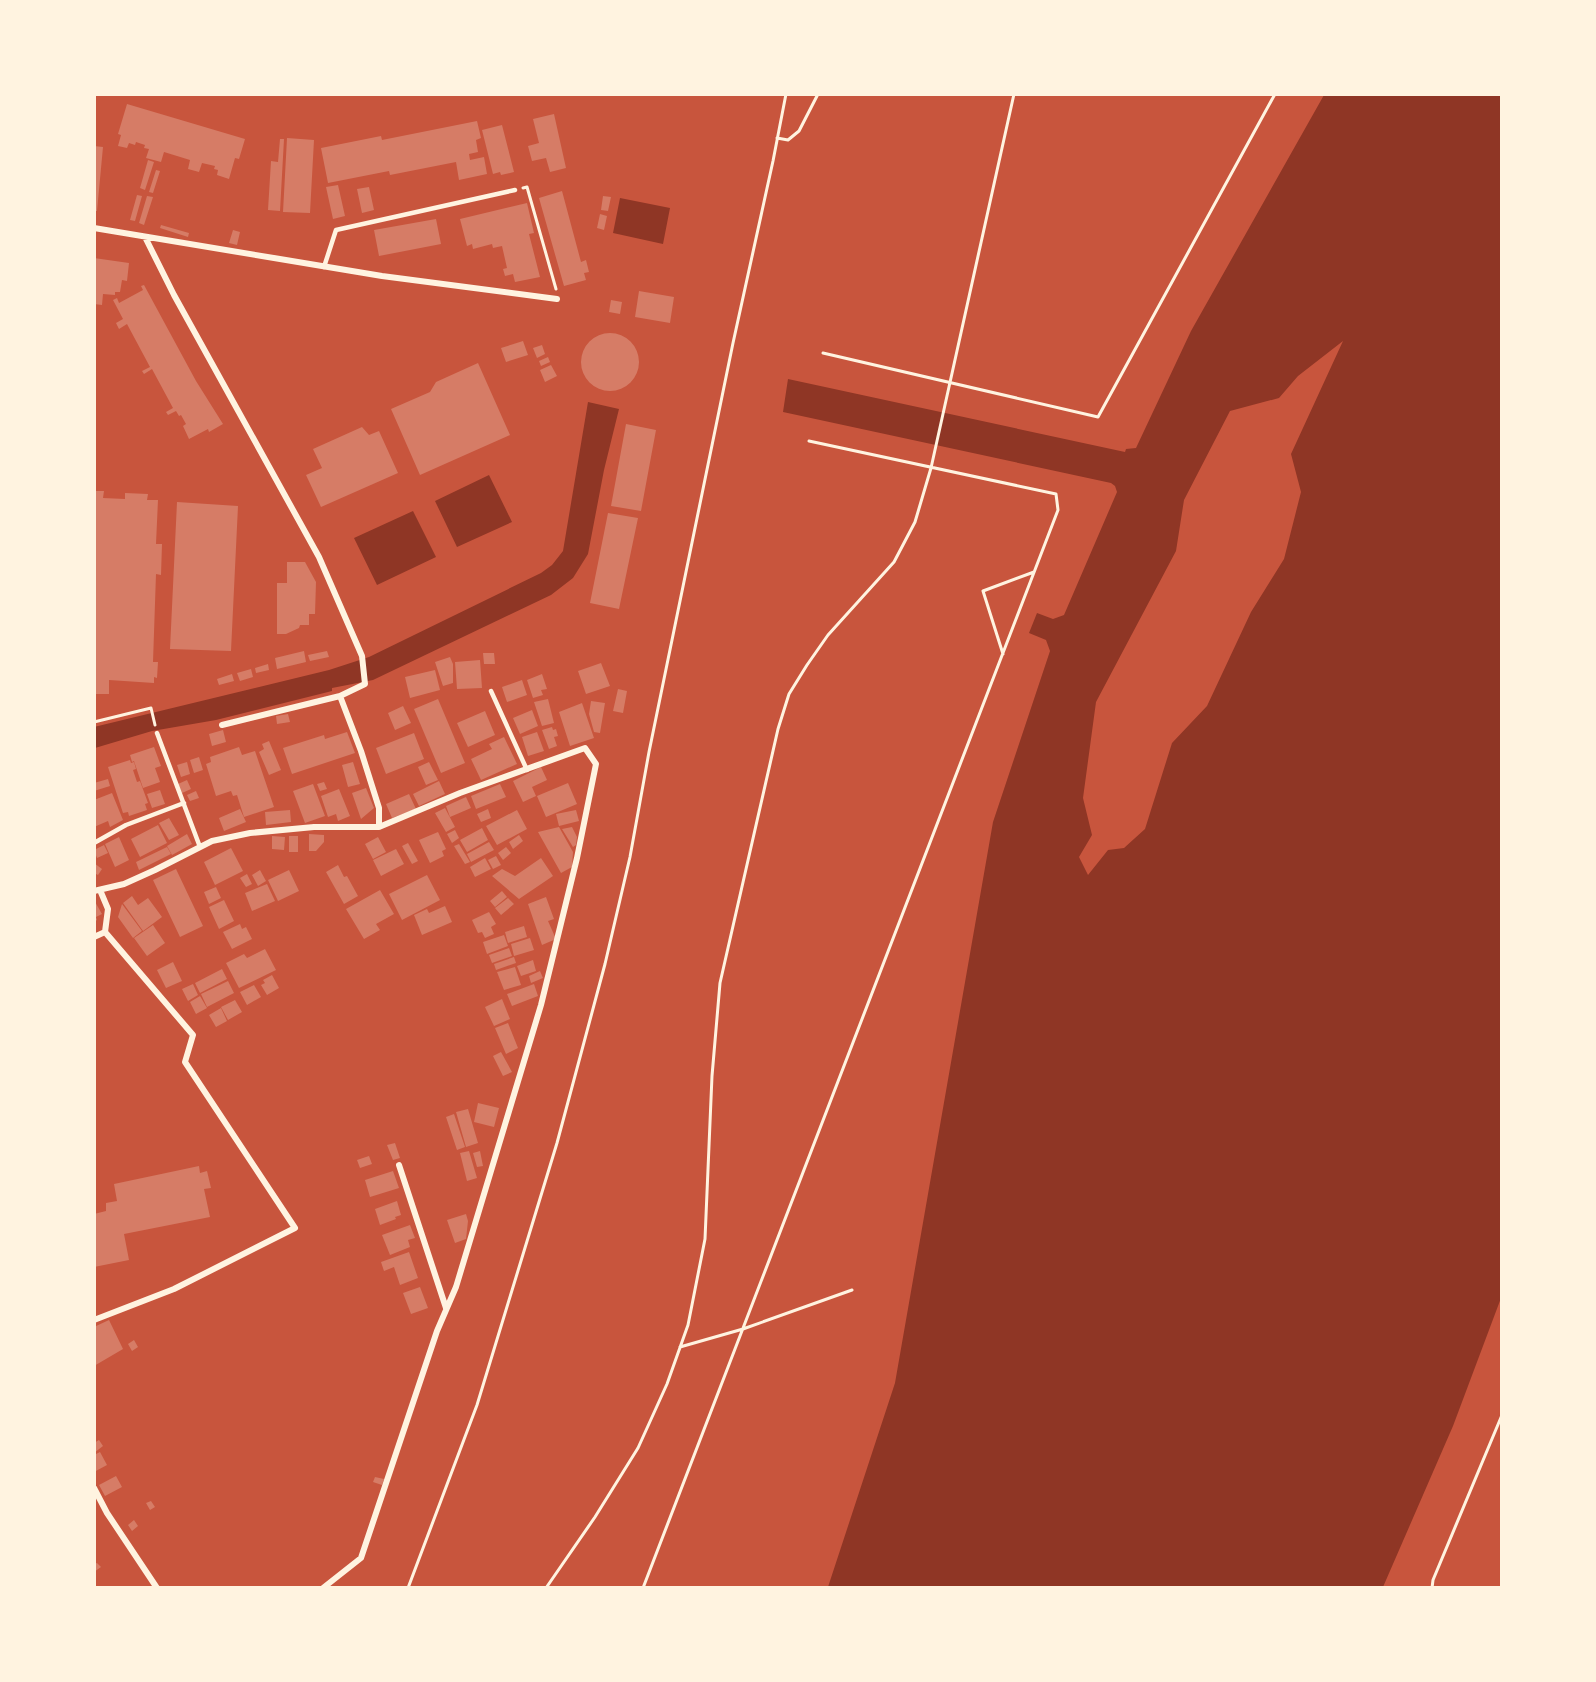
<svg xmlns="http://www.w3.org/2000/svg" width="1596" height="1682" font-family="Commissioner,sans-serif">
  <rect width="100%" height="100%" fill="#c8553d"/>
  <!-- water -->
  <path fill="#8f3625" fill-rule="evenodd" d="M1324 95H1501V1298L1453 1426 1383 1587H828L895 1383 993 822 1050 651 1046 640 1029 633 1037 613 1053 619 1064 615 1117 492 1115 486 1111 483 783 412 788 379 1125 452 1126 449 1136 448 1191 331ZM1343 341 1291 454 1301 492 1284 559 1251 612 1207 706 1172 743 1145 829 1124 848 1108 850 1088 875 1079 857 1092 835 1083 798 1096 702 1176 551 1184 500 1230 411 1279 398 1298 376Z
    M620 198 670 208 663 244 613 233Z
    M611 337C635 343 643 359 626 379L594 373 600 339Z
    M588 402 619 409 604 470 588 554 573 578 551 595 373 680 332 688V691L216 720 152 731 95 748 94 727 329 670 369 657 541 573 552 565 563 551Z
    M489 475 512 522 457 547 435 501Z
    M413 511 436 557 377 585 354 538Z"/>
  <!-- building -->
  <path fill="#d67c66" d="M127 104 245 139 239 159 235 158 229 179 217 175 218 170 214 169 215 166 202 163 199 172 188 169 190 160 164 152 161 162 146 158 149 149 144 148 145 145 136 142 135 145 129 143 127 148 118 146 121 135 118 134Z
    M554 114 566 168 550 172 546 158 532 161 528 146 539 143 533 119Z
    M477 121 481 138 476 140 478 152 469 154 470 160 484 157 487 174 459 180 456 162 390 175 389 171 328 183 321 148 381 136 382 140Z
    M502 125 514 172 501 175 500 172 493 174 482 130Z
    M287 138 314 140 310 213 283 212Z
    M280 139H284L280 211 268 210 271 161 278 162Z
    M94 146 103 147 97 211H94Z
    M148 160 154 162 145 190 140 188Z
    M156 170 160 171 153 193 149 192Z
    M338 185 345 216 333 219 326 187Z
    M369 187 374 210 362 213 357 189Z
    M562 191 581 262 586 260 589 272 584 273 586 280 564 286 539 198Z
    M137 195 142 196 135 221 130 220Z
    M147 196 153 197 144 225 139 223Z
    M603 196 611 197 608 211 601 210Z
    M527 203 534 233 529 234 540 277 515 282 513 274 505 276 503 269 507 268 502 246 493 248 492 244 473 249 472 244 467 246 460 219Z
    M600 214 607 216 604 230 597 228Z
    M436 219 441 244 379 256 374 230Z
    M161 225 189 233 188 237 160 228Z
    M233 230 240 232 237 245 229 243Z
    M94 258 129 263 127 281 122 280 120 292H115V295L103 294 102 305 94 304Z
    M144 285 196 381 223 424 209 432 208 429 189 439 183 426 186 424 181 415 179 416 176 411 168 415 166 412 173 408 152 369 144 374 142 371 150 367 127 324 119 329 116 323 123 319 113 300 117 298 119 303 143 290 141 286Z
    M639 291 674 297 670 323 635 317Z
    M611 300 622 302 620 314 609 312Z
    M581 362a29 29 0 1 1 58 0a29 29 0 1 1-58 0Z
    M523 341 528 355 506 362 501 348Z
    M542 345 545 354 537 358 533 348Z
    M548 357 550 362 541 366 539 361Z
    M478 363 510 435 420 475 391 409 430 392 436 382Z
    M551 365 557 376 545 382 540 370Z
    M626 424 656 430 641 511 611 506Z
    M362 427 369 435 379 431 398 473 321 507 306 475 322 468 313 449Z
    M94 491H104L103 498 125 499V493L148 494 147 500H158L156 544H162L161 575 156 574 153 662H158L157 678 154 677V683L109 680V694H94Z
    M177 502 238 506 231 651 170 649Z
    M608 513 638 518 619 609 590 603Z
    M287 562H305L316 582 315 614H309V625H300L299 628 286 634H277V583H287Z
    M304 651 306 662 277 669 275 658Z
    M327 651 329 657 310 661 308 655Z
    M483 653H494L495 664H484Z
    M450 657 453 664V683L443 686 435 662Z
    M480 660 482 688 457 689 455 662Z
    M601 663 610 686 586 694 578 671Z
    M268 664 269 670 256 673 255 668Z
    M251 669 253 677 240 681 237 673Z
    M435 670 440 690 410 698 405 677Z
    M232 674 234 681 219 685 217 679Z
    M542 674 547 689 541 690 543 695 533 698 527 680Z
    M522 680 527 695 507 702 502 687Z
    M618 689 627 691 623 713 613 711Z
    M438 699 465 763 441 773 414 709Z
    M548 699 554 723 542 726 534 702Z
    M591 701 605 703 600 733 594 732 589 714Z
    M582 703 594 738 570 746 559 712Z
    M403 706 411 723 395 730 388 713Z
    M532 710 538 726 520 734 513 718Z
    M485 711 495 735 468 747 457 723Z
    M288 714 290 722 277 724 276 716Z
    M552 727 553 730 556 729 558 736 554 737 557 746 549 749 542 730Z
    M223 730 226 742 212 746 209 734Z
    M347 732 355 753 292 774 283 748 324 735 325 739Z
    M537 732 544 751 528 756 522 737Z
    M414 733 424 759 386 774 376 748Z
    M504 737 517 764 481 780 471 759 492 749 489 744Z
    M269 741 281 770 269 775 259 752 264 749 262 744Z
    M154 747 161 766 155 768 160 782 143 788 134 761 132 762 130 755Z
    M239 747 242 755 255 751 274 807 244 817 237 795 233 796 231 791 216 796 206 764 211 762 210 757Z
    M199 757 203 770 194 773 190 760Z
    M130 760 131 763 134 762 136 769 133 770 137 782 140 781 148 803 145 804 147 810 129 816 128 812 123 813 108 767Z
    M187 762 190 774 181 777 177 765Z
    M353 762 360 784 348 787 342 765Z
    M429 762 438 780 426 785 418 767Z
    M541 767 547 780 532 787 536 796 523 802 513 781Z
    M108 779 110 786 94 791V783Z
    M187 780 191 789 182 793 178 784Z
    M439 781 445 794 419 806 413 794Z
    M324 782 327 789 320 791 317 784Z
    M568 783 577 804 546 817 537 796Z
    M313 784 325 816 305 823 293 791Z
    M500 784 506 797 476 809 471 796Z
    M366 788 374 808 361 819 352 793Z
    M339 789 350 816 338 821 336 814 328 817 321 796Z
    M160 790 165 804 152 808 147 794Z
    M196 791 199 798 190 801 187 795Z
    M112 793 123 820 110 827 108 821 94 827V800Z
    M409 794 416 809 392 818 386 804Z
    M466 797 471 808 450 817 446 806Z
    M445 808 455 827 446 832 435 813Z
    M240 809 246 822 224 831 219 818Z
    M488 809 491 818 481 822 477 814Z
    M290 810 291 822 266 825 265 812Z
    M517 810 527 829 497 845 486 826Z
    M576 810 579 821 559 826 556 814Z
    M169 818 179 835 169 840 159 823Z
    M158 825 167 843 140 857 131 839Z
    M559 827 573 852 572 867 561 873 538 832Z
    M572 827 577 837 576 845 573 847 562 829Z
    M482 828 488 840 467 852 460 840Z
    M455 830 459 838 452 843 447 834Z
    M438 832 446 849 442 851 444 856 430 863 419 840Z
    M187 834 192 844 172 855 167 846Z
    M309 834 324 835V842L316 851H309Z
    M519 835 523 841 513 849 509 842Z
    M272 836 285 837 284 850 272 849Z
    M289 836H298V852H289Z
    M119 837 129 860 115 867 105 844Z
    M378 837 386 852 373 859 365 844Z
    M489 842 494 850 471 862 467 854Z
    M408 843 418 861 412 864 402 846Z
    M459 844 470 862 465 864 454 846Z
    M104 845 108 853 97 858 94 850Z
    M167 847 171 854 139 870 136 862Z
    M506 847 511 853 503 860 498 853Z
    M231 848 243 871 215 885 204 862Z
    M396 849 404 864 381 876 373 860Z
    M496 856 501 865 493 869 488 860Z
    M485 858 491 869 475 877 470 867Z
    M541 858 553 876 519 899 492 876 502 869 515 876Z
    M94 863 102 869 98 875 94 873Z
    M338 865 344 877 347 876 358 896 344 904 326 872Z
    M176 869 203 926 180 937 153 880Z
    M260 870 266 881 258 886 252 875Z
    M289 870 299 891 278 901 268 880Z
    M247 874 252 884 246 887 240 878Z
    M427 875 440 900 402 920 389 894Z
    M267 884 275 901 252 911 245 893Z
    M216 887 221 898 209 904 204 892Z
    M380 890 394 914 376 924 380 930 364 939 346 909Z
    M502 891 507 897 495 907 490 901Z
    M132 896 138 905 148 898 162 917 143 931 123 903Z
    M546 897 554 919 548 921 556 939 542 945 528 904Z
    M508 898 514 904 501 915 495 908Z
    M94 900 102 914 96 917 97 920 94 922Z
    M224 900 234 921 219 929 209 907Z
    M122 904 142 931 133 938 118 917Z
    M445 906 452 922 422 935 414 915 427 909 429 913Z
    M489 912 496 924 491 927 494 934 485 938 482 932 478 933 472 920Z
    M240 924 242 929 246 927 252 939 232 949 223 932Z
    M153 925 165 943 147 956 134 938Z
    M524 926 527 937 508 943 505 932Z
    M504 935 508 946 487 954 483 942Z
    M530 938 534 950 514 956 511 944Z
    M509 948 512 956 492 963 489 955Z
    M265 949 276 970 239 988 226 963 244 954 247 958Z
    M514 957 516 963 496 970 494 964Z
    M533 960 536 971 521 976 517 966Z
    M173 962 182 981 166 988 157 970Z
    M515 967 521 985 504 990 497 972Z
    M222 969 227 979 200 993 195 983Z
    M540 971 543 978 531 983 529 976Z
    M272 975 279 988 267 995 261 985 265 983 263 980Z
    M228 981 234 993 207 1007 201 994Z
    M193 984 198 995 188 1001 182 989Z
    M534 984 538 996 512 1006 507 994Z
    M254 985 261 997 247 1005 240 992Z
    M200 996 207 1008 196 1014 190 1002Z
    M502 999 510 1019 494 1026 485 1007Z
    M235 1000 242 1012 228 1020 221 1007Z
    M221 1008 227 1021 216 1027 209 1015Z
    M508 1023 518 1048 506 1054 495 1028Z
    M501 1052 512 1072 503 1076 493 1056Z
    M478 1103 499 1108 494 1127 474 1122Z
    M468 1109 478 1143 466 1147 456 1112Z
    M454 1114 465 1147 457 1150 446 1117Z
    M395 1143 400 1158 393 1160 387 1145Z
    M469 1151 477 1178 467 1181 460 1153Z
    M480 1151 483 1166 477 1167 473 1153Z
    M369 1156 372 1164 360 1168 357 1160Z
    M199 1166 200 1173 207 1171 211 1188 204 1189 210 1217 124 1234 129 1260 94 1267V1214L106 1211V1203L117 1201 114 1184Z
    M393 1171 399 1188 370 1197 365 1180Z
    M397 1201 401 1215 395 1217 396 1219 380 1225 375 1209Z
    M466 1214 468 1221 466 1239 455 1243 447 1220Z
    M410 1225 415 1238 408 1240 410 1247 390 1255 382 1235Z
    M409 1252 418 1278 400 1285 394 1267 384 1271 381 1262Z
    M420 1287 428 1308 411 1314 403 1293Z
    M109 1320 123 1349 94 1366V1327Z
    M134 1340 138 1347 132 1351 128 1344Z
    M99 1440 103 1446 94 1453V1443Z
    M100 1452 107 1465 94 1472V1455Z
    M116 1476 122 1487 105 1496 99 1485Z
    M375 1477 384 1479 382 1485 373 1482Z
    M151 1501 155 1507 150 1510 146 1503Z
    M134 1520 138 1526 132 1531 128 1525Z
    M97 1563 101 1567 94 1572V1564Z"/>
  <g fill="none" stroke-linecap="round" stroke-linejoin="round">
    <!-- path -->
    <path stroke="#fff3e0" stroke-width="3" d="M777 138 788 140 799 131 818 94
      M523 188 527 187 556 289
      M823 353 1098 417 1275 94
      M1003 654 983 591 1034 572
      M94 722 151 708 155 725
      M680 1347 743 1329 852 1290
      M408 1588 477 1405 557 1143 605 964 630 857 649 752 733 343 773 161 786 94
      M546 1588 595 1517 638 1448 667 1384 688 1325 705 1239 712 1076 720 983 778 729 789 694 807 665 828 635 894 562 915 522 931 468 1014 94
      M643 1588 1058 510 1056 494 809 441
      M1432 1588 1433 1580 1502 1415"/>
    <!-- service -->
    <path stroke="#fff3e0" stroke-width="4.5" d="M324 267 336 230 515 190
      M491 691 527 770
      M157 733 200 847
      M94 843 126 825 184 803"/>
    <!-- minor -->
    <path stroke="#fff3e0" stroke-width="6" d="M94 228 382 276 557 299
      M145 237 174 295 319 557 362 656 365 684 340 696 222 725
      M340 696 361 751 379 808V827
      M100 890 108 909 105 932
      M94 891 124 884 155 870 212 841 250 833 314 827H379L460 793 585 748 596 764 577 858 541 1005 456 1287 437 1331 361 1558 323 1588
      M94 937 105 932 193 1035 185 1062 295 1228 174 1289 94 1320
      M399 1165 446 1308
      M94 1488 107 1513 157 1588"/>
  </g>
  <!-- border -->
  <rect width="1596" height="1682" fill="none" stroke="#fff3e0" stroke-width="192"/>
</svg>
